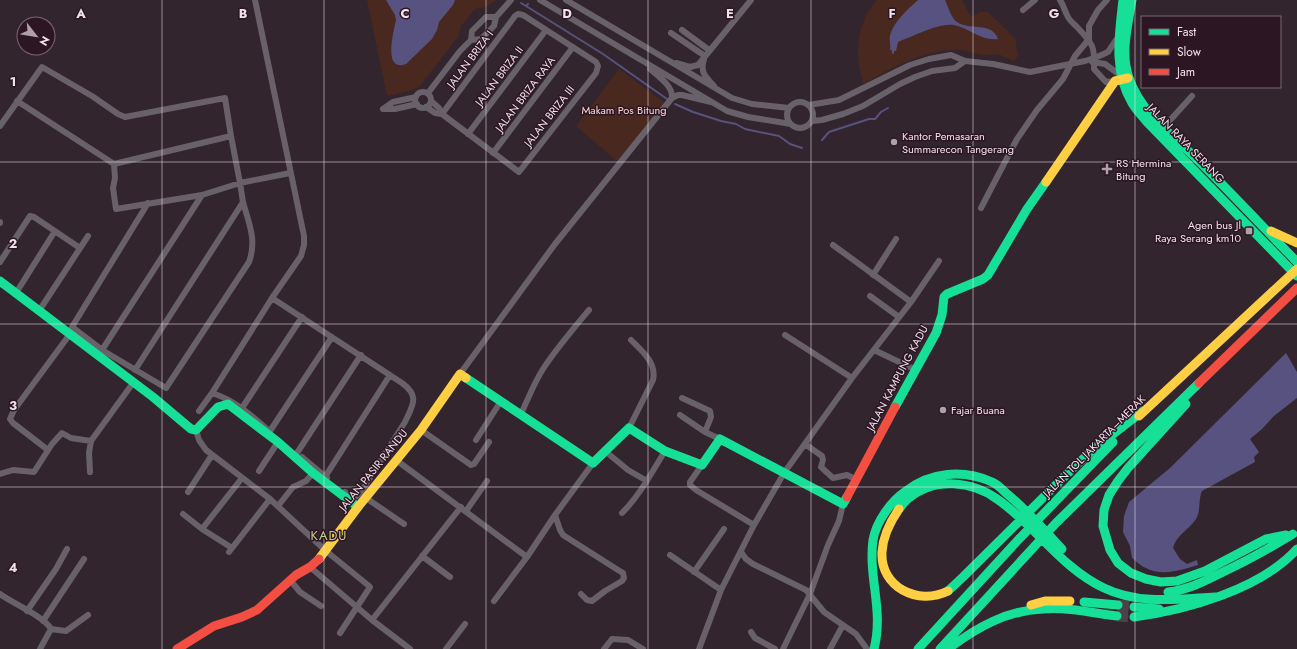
<svg xmlns="http://www.w3.org/2000/svg" width="1297" height="649" font-family="Jost,sans-serif">
  <rect width="100%" height="100%" fill="#32252d"/>
  <!-- green -->
  <path fill="#492820" d="M367 0H497L486 7 475 9 461 26 458 37 419 87 409 91 387 96Z
    M877 0H962L971 17 980 12H988L1015 38 1018 56 1014 61C1010 59 1005 57 1000 55 993 54 985 56 978 54 970 53 963 49 954 50 921 51 892 68 863 84 861 74 858 63 858 53 858 34 864 13 877 0Z
    M619 69 665 103 619 163 576 126Z"/>
  <!-- water -->
  <path fill="#57527f" d="M386 0H455L453 5 439 22 437 30 432 39 406 64C382 73 394 30 396 20L395 15Z
    M918 0H945C948 6 951 18 957 22 969 31 992 21 998 39 980 41 970 28 954 25 938 23 914 36 898 42L896 51 890 50C891 45 889 40 890 35 895 20 907 10 918 0Z
    M1286 353 1297 372V398L1274 416 1262 429 1250 439 1259 452 1254 457 1255 462 1202 491C1198 500 1201 511 1196 519 1189 530 1176 535 1173 548L1180 559 1187 564 1197 560 1198 565C1182 570 1163 576 1148 569 1142 567 1137 562 1132 558L1130 546 1123 532 1124 516 1129 502 1170 468Z"/>
  <g fill="none" stroke-linecap="round" stroke-linejoin="round">
    <!-- stream -->
    <path stroke="#57527f" stroke-width="2" d="M521 3 526 6 528 4
      M526 6 603 54 667 99
      M893 53V50
      M675 104 693 112 721 121 736 124 745 129 779 136 790 144 802 148
      M822 140 829 132 869 119H875L881 112 888 108"/>
    <!-- highway-tunnel -->
    <path stroke="#4f4149" stroke-width="11" stroke-dasharray="11 5.5" stroke-linecap="butt" d="M1118 605 1134 607
      M1117 616 1134 617"/>
    <!-- street -->
    <path stroke="#686169" stroke-width="6" d="M255 0 304 236V245L301 256 272 298 402 383C420 396 413 405 405 422L361 492 357 496 351 497 345 492
      M540 0 727 111 748 117 791 124
      M566 0 732 98 752 104 789 108
      M1060 0C1064 6 1065 12 1068 17 1070 21 1074 24 1077 27 1093 44 1095 46 1094 69L1106 82 1115 81
      M1023 10 1035 0
      M682 30 709 50
      M671 33 705 56
      M471 40 472 31 486 17H496
      M704 59C700 73 705 76 714 86
      M1092 62 1105 64 1120 75
      M676 63 690 67 698 65 751 0
      M650 69C659 77 673 86 672 98
      M415 100a8 8 0 1 1 16 0a8 8 0 1 1-16 0Z
      M428 93 460 51 471 40 481 39 494 26 496 17 511 0
      M17 101 114 164
      M431 101 439 108 442 114
      M787 115a13 13 0 1 1 26 0a13 13 0 1 1-26 0Z
      M809 105 839 100 910 65 929 59 951 55 965 61 993 64 1030 72 1085 61 1097 57 1108 52 1116 40
      M426 107 435 113 442 114 519 172 596 73 598 66 596 62 523 15 518 14 515 16 442 114
      M383 109 393 102 416 97
      M383 109H395L417 104
      M812 121 822 120 843 114 863 106 900 84 915 77 932 71 955 68 965 61
      M0 126 42 67 92 96 118 114 125 117 225 98 231 136
      M1164 127 1192 96
      M468 134 546 30
      M493 153 573 47
      M148 203 72 327 102 350 166 388 249 262C257 240 249 224 243 202
      M981 208 1017 139 1037 110 1063 79 1075 56 1089 39V26L1098 10 1107 0
      M0 223V222
      M833 245 911 302
      M0 262 30 216 34 217 80 248
      M873 275 896 239
      M16 293 55 231
      M870 296 899 317
      M39 311 88 236
      M785 335 852 378
      M102 350 202 195
      M874 350 916 370
      M135 370 243 202 240 183 202 195 116 209 113 188 115 178 114 164 231 136 240 183 290 173
      M460 374 555 244 672 98 678 95H682L711 102
      M212 393C234 400 250 414 268 430
      M682 398 710 411 711 417 705 432 720 439
      M242 408 302 317
      M199 411 212 393 272 298
      M521 414C528 399 534 383 543 369 556 349 573 329 589 310
      M680 415 705 432
      M629 428 653 380C657 363 642 351 631 340
      M196 430 199 440 206 450 270 499 326 551 369 586 370 587 340 633
      M421 430 471 465 474 464 489 442
      M270 431 332 337
      M476 440 501 401
      M805 444 822 456 823 460 821 467 833 478 847 475 855 479
      M48 450 13 423 10 419 14 410 70 334
      M605 451 628 470 647 481
      M297 453 361 355
      M302 457 327 478
      M396 460 527 557 494 601
      M702 465 690 482V485L696 490 754 525
      M259 471 278 442
      M90 472 89 453 91 441 133 383
      M0 474 13 470 34 472 52 444 62 433 71 438 91 441
      M325 477 390 375
      M188 492 212 455
      M366 498 404 524
      M278 506 293 487 306 481 313 473
      M466 511 487 481
      M622 513C640 495 652 472 665 451
      M183 514 202 529
      M232 548 202 529 242 478
      M229 552 270 499
      M741 552 746 559 753 564 806 590 824 612 856 634 867 649
      M670 555 721 590
      M422 556 450 577
      M527 557 555 515
      M310 567 372 620 410 649
      M694 572 724 529
      M290 580 300 592 321 606
      M0 594C12 603 45 617 51 629L40 649
      M581 594 587 600 592 601 605 591 622 581 624 578 623 573 618 570 563 535 560 530 555 515 593 463
      M27 611 56 569 67 549
      M372 620 461 507
      M43 621 84 559
      M51 629 66 631 88 615
      M751 632 755 638 775 649
      M446 649 465 624
      M604 649 612 639 628 640 643 649
      M699 649 721 590 754 525 784 473 852 378 911 302 939 261
      M783 649 810 594 828 545 839 521 843 504
      M830 649 843 625"/>
    <!-- fast -->
    <path stroke="#16e098" stroke-width="9" d="M1123 0C1119 35 1113 71 1132 103 1136 110 1142 116 1147 122L1297 276
      M1132 0C1128 25 1120 53 1129 78 1141 114 1176 138 1201 163 1234 196 1265 229 1297 262
      M0 281 153 397 191 429 196 430 218 407 228 404 278 442 313 473 358 507
      M466 378 593 463 629 428 665 451 702 465 720 439 843 504 847 497
      M1186 404 1128 468 1118 481 1109 495 1104 510 1103 526 1110 550 1118 563 1131 573 1146 579 1161 582 1177 581 1205 571 1266 539 1286 535
      M895 407 936 333 942 315 944 297 947 294 983 279 988 275 1027 209 1046 182
      M899 509C902 505 905 501 909 498 935 477 972 481 997 499 1035 525 1061 568 1104 588 1139 605 1178 599 1215 597
      M948 591 963 577 1071 470 1095 448 1143 411
      M1168 592C1188 590 1205 581 1223 572 1247 561 1270 548 1293 534
      M1084 602 1118 605
      M1134 607 1159 609
      M1134 617C1187 610 1261 589 1297 549
      M874 649C884 610 868 578 873 540 876 522 891 501 906 491 931 472 963 469 992 482 997 484 1002 489 1006 493 1027 510 1044 530 1062 549
      M918 649 1019 539 1113 442
      M940 649 1056 523 1199 383
      M948 649C976 628 1007 610 1043 609 1068 607 1093 613 1117 616"/>
    <!-- slow -->
    <path stroke="#ffcf43" stroke-width="9" d="M1046 182 1115 81 1128 78
      M1271 231 1297 243
      M1139 416 1297 269
      M899 509C890 522 883 535 882 552 880 587 918 606 948 591
      M319 559 358 507 421 430 460 374 466 378
      M1031 605 1045 601H1070"/>
    <!-- jam -->
    <path stroke="#f24e42" stroke-width="9" d="M1199 383 1297 288
      M847 497 895 407
      M177 649 214 626 242 617 257 610 296 575 310 567 319 559"/>
  </g>
  <!-- grid -->
  <path fill="none" stroke="#f1e1ea" stroke-width="1" stroke-opacity="0.55" d="M162 0V649M324 0V649M486 0V649M648 0V649M811 0V649M973 0V649M1135 0V649M0 162H1297M0 324H1297M0 487H1297"/>
  <!-- markers -->
  <g fill="#ae9fa8" stroke="#2c1624" stroke-width="1.5">
    <circle cx="894" cy="142" r="4"/>
    <path d="M1105 163h4v4h4v4h-4v4h-4v-4h-4v-4h4z"/>
    <rect x="1245" y="227" width="8" height="8" rx="2"/>
    <circle cx="943" cy="410" r="4"/>
  </g>
  <g text-anchor="middle" stroke-width="3" stroke-linejoin="round" paint-order="stroke">
    <!-- street labels -->
    <g font-size="11" fill="#f1e1ea" stroke="#2c1624">
      <text transform="translate(470 59) rotate(-53)" y="4">JALAN BRIZA I</text>
      <text transform="translate(499 76) rotate(-53)" y="4">JALAN BRIZA II</text>
      <text transform="translate(525 94) rotate(-53)" y="4">JALAN BRIZA RAYA</text>
      <text transform="translate(549 116) rotate(-52)" y="4">JALAN BRIZA III</text>
      <text transform="translate(1186 143) rotate(46)" y="4">JALAN RAYA SERANG</text>
      <text transform="translate(897 378) rotate(-62)" y="4">JALAN KAMPUNG KADU</text>
      <text transform="translate(1094 446) rotate(-45)" y="4">JALAN TOL JAKARTA–MERAK</text>
      <text transform="translate(373 470) rotate(-51)" y="4">JALAN PASIR RANDU</text>
    </g>
    <!-- park labels -->
    <g font-size="11" fill="#fbd7cd" stroke="#2c1624">
      <text x="624" y="114">Makam Pos Bitung</text>
    </g>
    <!-- poi labels -->
    <g font-size="11" fill="#f1e1ea" stroke="#2c1624" text-anchor="start">
      <text x="902" y="140">Kantor Pemasaran<tspan x="902" dy="13">Summarecon Tangerang</tspan></text>
      <text x="1116" y="167">RS Hermina<tspan x="1116" dy="13">Bitung</tspan></text>
      <text x="1241" y="229" text-anchor="end">Agen bus Jl<tspan x="1241" dy="13">Raya Serang km10</tspan></text>
      <text x="951" y="414">Fajar Buana</text>
    </g>
    <!-- quarter labels -->
    <g font-size="13" letter-spacing="1" fill="#c3d185" stroke="#2c1624">
      <text x="329" y="540">KADU</text>
    </g>
  </g>
  <g font-size="13" text-anchor="middle" font-weight="bold" fill="#f1e1ea" stroke="#2c1624" stroke-width="3" stroke-linejoin="round" paint-order="stroke">
    <text x="81" y="18">A</text>
    <text x="243" y="18">B</text>
    <text x="405" y="18">C</text>
    <text x="567" y="18">D</text>
    <text x="730" y="18">E</text>
    <text x="892" y="18">F</text>
    <text x="1054" y="18">G</text>
    <text x="13" y="86">1</text>
    <text x="13" y="248">2</text>
    <text x="13" y="410">3</text>
    <text x="13" y="572">4</text>
  </g>
  <!-- legend -->
  <rect x="1141" y="16" width="140" height="72" fill="#2c1624" stroke="#7b6773"/>
  <rect x="1149" y="29" width="20" height="6" fill="#16e098" stroke="#7b6773"/>
  <text x="1177" y="36" font-size="12" fill="#f1e1ea">Fast</text>
  <rect x="1149" y="49" width="20" height="6" fill="#ffcf43" stroke="#7b6773"/>
  <text x="1177" y="56" font-size="12" fill="#f1e1ea">Slow</text>
  <rect x="1149" y="69" width="20" height="6" fill="#f24e42" stroke="#7b6773"/>
  <text x="1177" y="76" font-size="12" fill="#f1e1ea">Jam</text>
  <!-- north arrow -->
  <g transform="translate(36 36) rotate(121)"><circle r="19" fill="#2c1624" stroke="#7b6773"/>
  <path d="M0-3L7 15L0 10L-7 15Z" fill="#ae9fa8"/>
  <text y="-6" font-size="11" font-weight="bold" text-anchor="middle" fill="#f1e1ea">N</text>
  </g>
</svg>
